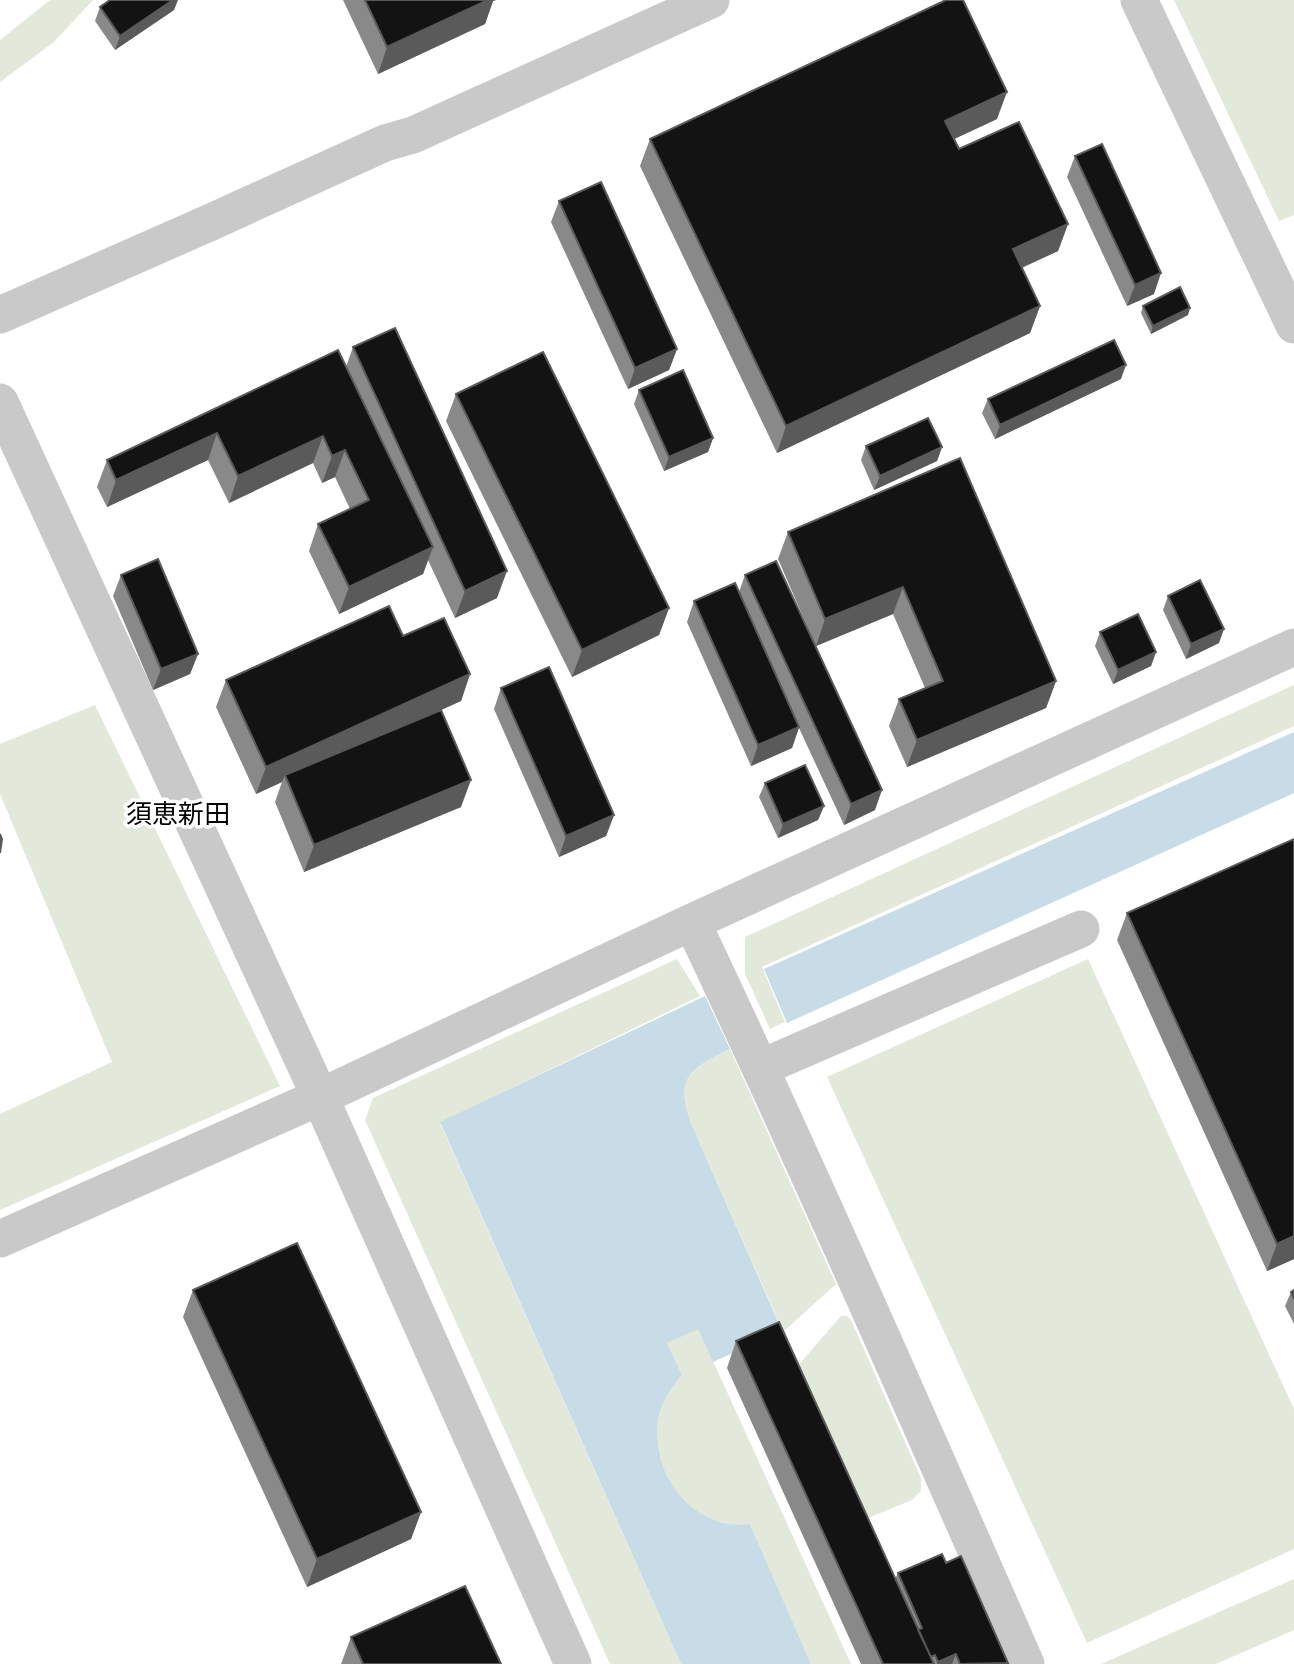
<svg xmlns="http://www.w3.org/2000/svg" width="1294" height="1664" font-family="'Golos Text','Noto Sans JP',sans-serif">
  <rect width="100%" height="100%" fill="#fff"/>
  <!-- green -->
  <path fill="#e2e9da" d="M50 0H93L54 42 0 82V40Z
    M1174 0H1294V215L1279 221Z
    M1294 685V726L762 967 785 1022 770 1029 745 974V937Z
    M95 705 280 1086 0 1210V1114L112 1062 0 794V744Z
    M677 959 700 996 440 1123 681 1664H610L365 1120 373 1098Z
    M1088 959 1294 1409V1549L1087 1643 827 1077Z
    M730 1049 836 1284 783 1332 691 1123C674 1077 691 1068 730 1049Z
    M841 1316H847L851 1320 921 1478V1491L912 1500 861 1521 794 1370Z
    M698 1328 851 1664H811L750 1524C742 1524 732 1525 723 1523 718 1522 713 1519 708 1517 670 1499 650 1453 660 1412 664 1398 673 1386 682 1375L667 1343Z
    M1294 1579V1630L1216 1664H1101Z"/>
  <!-- water -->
  <path fill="#c7dce7" d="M1294 732V793L787 1023 764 969Z
    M705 996 730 1049C691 1068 674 1077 691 1123L782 1331 713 1362 698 1329 667 1343 682 1375C673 1386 664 1398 660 1412 650 1453 670 1499 708 1517 713 1519 718 1522 723 1523 732 1525 742 1524 750 1524L811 1664H681L440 1122Z"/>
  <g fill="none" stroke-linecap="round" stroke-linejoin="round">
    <!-- minor -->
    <path stroke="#c9c9c9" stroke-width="37" d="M1139 0 1294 325
      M0 315 209 223 385 143 413 135 711 0
      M0 402 320 1097 573 1664
      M692 922C808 1167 917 1416 1026 1664
      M760 1068 1081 929
      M0 1239 320 1097 692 922 1294 647"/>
  </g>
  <!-- wall -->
  <path fill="#898989" d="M343 0H496L493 1 485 24 378 74Z
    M100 7 174 10 115 50 95 21Z
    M997 119 954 139 959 149 1068 224 1058 251 1022 268 1040 306 1030 333 777 453 640 166 650 139Z
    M1075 156 1154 294 1127 306 1067 177Z
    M559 201 677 349 669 370 628 389 551 222Z
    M1143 306 1188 315 1151 334 1141 313Z
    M353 347 497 598 455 618 428 560 423 574 339 614 309 551 318 524 350 509 335 477 322 483 313 463 229 503 208 460 107 507 97 487 107 460 346 367Z
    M1121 379 995 439 982 413 988 399Z
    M639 390 713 438 708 452 664 471 634 404Z
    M456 394 669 608 659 635 572 677 446 421Z
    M866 446 942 447 937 461 874 490 861 460Z
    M960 458 1056 681 1046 708 907 767 889 726 899 699 925 688 893 614 816 646 875 810 844 825 799 728 792 748 751 766 687 622 694 601 739 592 745 575 813 640 778 559 788 532Z
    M121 575 198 654 190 674 153 690 113 596Z
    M1168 596 1219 643 1186 659 1163 610Z
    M1100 632 1156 652 1151 666 1113 684 1095 646Z
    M403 636 470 674 461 701 429 715 461 807 304 872 275 802 282 782 256 794 216 707 226 680Z
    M501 688 614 815 606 836 559 857 494 709Z
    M765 783 824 806 818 820 778 838 759 797Z
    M1127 913 1294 1259 1267 1271 1117 940Z
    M193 1290 421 1512 411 1539 307 1587 183 1317Z
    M1294 1290V1324L1285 1306 1291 1292Z
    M736 1341 895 1579 898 1573 946 1563 1007 1664H861L727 1368Z
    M351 1637 501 1664H341Z"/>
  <!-- shaded-wall -->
  <path fill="#5a5a5a" d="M173 0H178L174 10 115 50 120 36Z
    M481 0H496L493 1 485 24 378 74 387 47Z
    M1007 92 997 119 935 148 945 121Z
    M1068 224 1058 251 1003 276 1013 249Z
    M1161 273 1154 294 1127 306 1135 285Z
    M1040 306 1030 333 777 453 786 426Z
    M1190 308 1188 315 1151 334 1153 326Z
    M677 349 669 370 628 389 635 368Z
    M1126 365 1121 379 995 439 1000 425Z
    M217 433 208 460 107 507 116 480Z
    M323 436 313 463 229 503 238 476Z
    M713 438 708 452 664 471 669 457Z
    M942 447 937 461 874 490 880 476Z
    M345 450 335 477 322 483 332 456Z
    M433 547 423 574 339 614 349 587Z
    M507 571 497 598 455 618 465 591Z
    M903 587 893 614 816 646 825 619Z
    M669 608 659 635 572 677 582 650Z
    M1224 629 1219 643 1186 659 1191 644Z
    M1156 652 1151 666 1113 684 1118 670Z
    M198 654 190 674 153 690 161 669Z
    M470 674 461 701 287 780 285 775 282 782 256 794 266 767Z
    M1056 681 1046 708 907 767 917 740Z
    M799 727 792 748 751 766 758 745Z
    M471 780 461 807 304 872 314 845Z
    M882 790 875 810 844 825 851 804Z
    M824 806 818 820 778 838 783 824Z
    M614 815 606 836 559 857 566 836Z
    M1294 1236V1259L1267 1271 1277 1244Z
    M421 1512 411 1539 307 1587 317 1559Z
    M956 1654 952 1664H937L938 1662Z"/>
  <!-- building -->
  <path fill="#131313" stroke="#5a5a5a" stroke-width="2" d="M110 0H173L120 36 100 7Z
    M365 0H488L387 47Z
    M946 0H963L1007 92 945 121 959 149 1019 122 1068 224 1013 249 1040 306 786 426 650 139Z
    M1102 144 1161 273 1135 285 1075 156Z
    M601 182 677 349 635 368 559 201Z
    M1180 287 1190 308 1153 326 1143 306Z
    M395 328 507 571 465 591 353 347Z
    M1114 340 1126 365 1000 425 988 399Z
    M338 350 433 547 349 587 318 524 369 500 345 450 332 456 323 436 238 476 217 433 116 480 107 460Z
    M543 352 669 608 582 650 456 394Z
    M683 370 713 438 669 457 639 390Z
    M928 418 942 447 880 476 866 446Z
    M960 458 1056 681 917 740 899 699 943 681 903 587 825 619 788 532Z
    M158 559 198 654 161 669 121 575Z
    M776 561 882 790 851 804 745 575Z
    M1200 580 1224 629 1191 644 1168 596Z
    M735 583 799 727 758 745 694 601Z
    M389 606 403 636 444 618 470 674 266 767 226 680Z
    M1138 614 1156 652 1118 670 1100 632Z
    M549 667 614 815 566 836 501 688Z
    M441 710 471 780 314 845 285 775Z
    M805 765 824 806 783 824 765 783Z
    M0 834 2 839 0 853Z
    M1294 839V1236L1277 1244 1127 913Z
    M297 1243 421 1512 317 1559 193 1290Z
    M1294 1290V1299L1291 1292Z
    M779 1322 934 1664H883L736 1341Z
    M942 1554 946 1563 961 1556 1008 1663 960 1664 956 1654 938 1662 935 1655 931 1657 918 1630 922 1628 898 1573Z
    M465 1586 501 1664H363L351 1637Z"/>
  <g text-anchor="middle" stroke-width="7" stroke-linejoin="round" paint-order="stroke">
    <!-- quarter labels -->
    <g font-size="26" fill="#000" stroke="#fff">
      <text x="178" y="823">須恵新田</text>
    </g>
  </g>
</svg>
